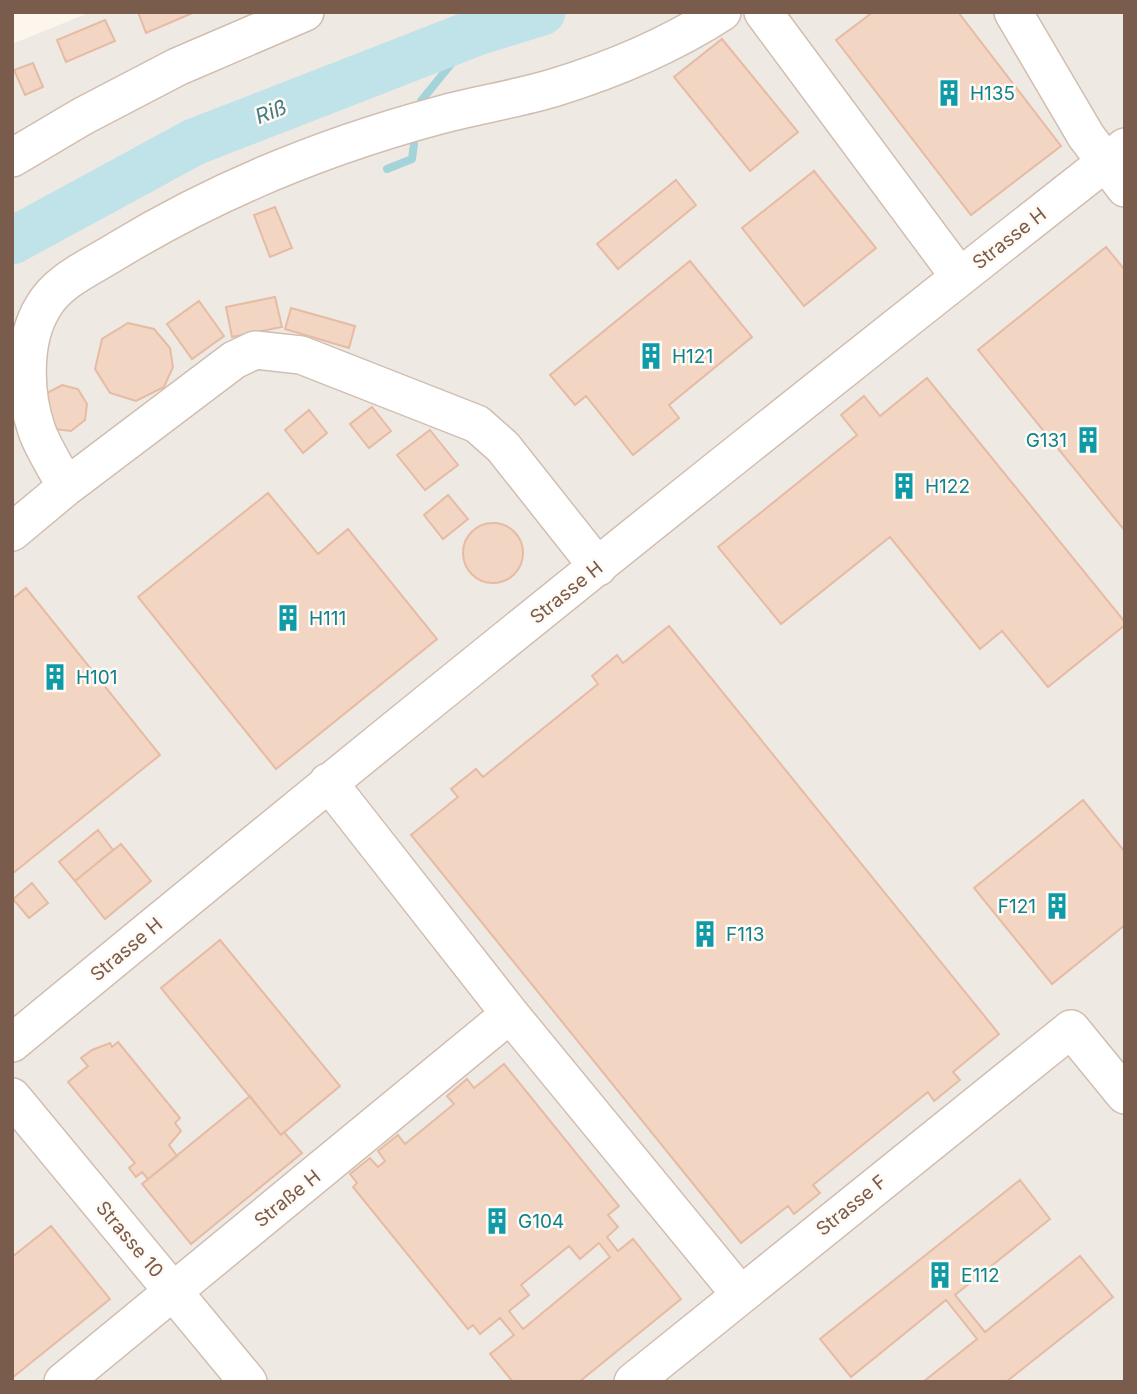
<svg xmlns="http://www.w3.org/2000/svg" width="1137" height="1394" font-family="Inter,sans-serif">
  <rect width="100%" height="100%" fill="#fdf6ec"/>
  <!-- industrial -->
  <path fill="#efe9e4" d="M91 12H1125V1382H12V44Z"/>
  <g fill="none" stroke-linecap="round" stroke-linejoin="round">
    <!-- stream -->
    <path stroke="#a5d3da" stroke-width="8" d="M421 101 477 32
      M387 169 412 159 414 144"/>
    <!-- river -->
    <path stroke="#bfe3e8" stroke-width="47" d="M12 241 194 142 477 32 542 12"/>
  </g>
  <!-- building -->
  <path fill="#f3d5c3" stroke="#e6bba3" stroke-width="2" fill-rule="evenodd" d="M138 12H195L146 33Z
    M873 12H958L1061 146 971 215 836 40Z
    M105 20 115 41 66 62 57 40Z
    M722 39 798 132 750 171 674 77Z
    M33 63 43 87 25 95 14 70Z
    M814 171 876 248 804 306 742 228Z
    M676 180 696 205 618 269 597 244Z
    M275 207 292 248 270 257 254 215Z
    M1106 247 1125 270V531L978 350Z
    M690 261 752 337 669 405 679 418 633 455 586 396 575 405 550 375Z
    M275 297 282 327 232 337 226 307Z
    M199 301 224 336 192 359 167 324Z
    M291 308 355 326 349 348 285 329Z
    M128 323 154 329 170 348 173 367 164 387 136 401 110 393 95 369 102 339Z
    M927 378 1125 622V625L1048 687 1002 631 980 649 890 537 781 624 718 547 857 435 841 415 864 396 880 416Z
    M62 385 78 389 87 404 85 420 71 431 54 429 43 400 47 393Z
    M372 407 391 431 369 448 350 424Z
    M309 410 327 433 303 453 285 430Z
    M430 430 458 465 425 490 397 455Z
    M268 493 318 554 348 529 437 639 276 769 138 597Z
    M448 495 468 519 443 539 424 515Z
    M463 553a30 30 0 1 1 60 0a30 30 0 1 1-60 0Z
    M26 588 160 755 12 874V599Z
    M669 626 999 1034 953 1072 960 1080 934 1101 928 1092 813 1185 820 1193 794 1214 788 1206 741 1243 411 835 458 797 451 789 476 769 483 777 598 684 592 676 617 655 623 663Z
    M1083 800 1125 852V925L1052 984 974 888Z
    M98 830 113 850 75 881 59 862Z
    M121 844 151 881 105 919 75 881Z
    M32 883 48 903 29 918 13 899Z
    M220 940 340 1086 281 1135 161 988Z
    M118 1042 180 1118 175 1123 181 1131 169 1145 177 1156 148 1179 142 1172 136 1177 129 1168 135 1163 68 1082 88 1066 81 1058 92 1050 110 1043 112 1047Z
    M504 1064 619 1206 608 1215 618 1227 607 1237 618 1251 633 1239 681 1299 579 1382H513L490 1354 514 1335 500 1318 480 1334 473 1325 468 1329 353 1187 357 1183 350 1174 370 1158 378 1167 385 1161 378 1151 398 1135 405 1144 454 1104 447 1096 467 1079 474 1088ZM599 1243 610 1257 523 1329 509 1311 529 1295 521 1285 569 1246 580 1259Z
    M250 1096 281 1135 284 1132 302 1153 191 1244 142 1184Z
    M1020 1180 1050 1219 955 1295 985 1332 1080 1256 1113 1297 1006 1382H923L977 1339 946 1300 851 1377 820 1339Z
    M51 1226 110 1299 12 1378V1257Z"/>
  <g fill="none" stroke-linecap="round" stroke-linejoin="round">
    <defs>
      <path id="minor" d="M763 12 959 276
        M1013 12 1086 136 1125 188
        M12 158 83 116 177 67 305 12
        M66 487C57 469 44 450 37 431 24 394 22 341 43 307 58 280 93 266 118 250 217 190 328 145 440 115 477 105 516 99 553 88 612 70 671 45 722 12
        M12 532 66 487 234 360 255 350 301 355 477 424 503 447 598 567
        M328 782 510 1014 740 1294
        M12 1043C379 740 750 441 1125 147
        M12 1097 248 1382
        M63 1382 510 1014
        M633 1382 1071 1029 1125 1095"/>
    </defs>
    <!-- minor casing -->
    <use href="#minor" stroke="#d1beb0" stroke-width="40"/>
    <!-- minor -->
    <use href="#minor" stroke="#fff" stroke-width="37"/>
  </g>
  <!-- icons -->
  <defs>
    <symbol id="building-bare" viewBox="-9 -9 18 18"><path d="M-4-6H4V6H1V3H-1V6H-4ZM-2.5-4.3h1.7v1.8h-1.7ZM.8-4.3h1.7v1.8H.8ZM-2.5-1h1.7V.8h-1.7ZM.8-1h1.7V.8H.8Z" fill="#0f9aa8" stroke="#fffaf3" stroke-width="2.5" paint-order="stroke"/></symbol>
  </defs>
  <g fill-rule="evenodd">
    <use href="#building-bare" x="930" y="74" width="38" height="38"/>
    <use href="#building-bare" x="632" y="337" width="38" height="38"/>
    <use href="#building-bare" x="1069" y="421" width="38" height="38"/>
    <use href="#building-bare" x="885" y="467" width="38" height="38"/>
    <use href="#building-bare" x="269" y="599" width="38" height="38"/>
    <use href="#building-bare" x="36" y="658" width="38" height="38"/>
    <use href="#building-bare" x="1038" y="887" width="38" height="38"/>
    <use href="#building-bare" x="686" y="915" width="38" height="38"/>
    <use href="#building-bare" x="478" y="1202" width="38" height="38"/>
    <use href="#building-bare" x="921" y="1256" width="38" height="38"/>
  </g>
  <g text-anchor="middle" stroke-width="5" stroke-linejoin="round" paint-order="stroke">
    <!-- culture labels -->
    <g font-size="19" fill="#0d838f" stroke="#fffaf3" text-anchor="start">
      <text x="970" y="100">H135</text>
      <text x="672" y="363">H121</text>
      <text x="1067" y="447" text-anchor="end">G131</text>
      <text x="925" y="493">H122</text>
      <text x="309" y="625">H111</text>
      <text x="76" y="684">H101</text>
      <text x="1036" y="913" text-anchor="end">F121</text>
      <text x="726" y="941">F113</text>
      <text x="518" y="1228">G104</text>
      <text x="961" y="1282">E112</text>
    </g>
    <!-- street labels -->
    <g font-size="19" fill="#7a5c4d" stroke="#fffaf3">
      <text transform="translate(1009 238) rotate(-38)" y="7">Strasse H</text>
      <text transform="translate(566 592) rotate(-39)" y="7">Strasse H</text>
      <text transform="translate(126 949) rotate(-40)" y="7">Strasse H</text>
      <text transform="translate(287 1198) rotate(-39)" y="7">Straße H</text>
      <text transform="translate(851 1205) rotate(-39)" y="7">Strasse F</text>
      <text transform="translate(130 1239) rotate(50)" y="7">Strasse 10</text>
    </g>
    <!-- water labels -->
    <g font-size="21" font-style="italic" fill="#437c86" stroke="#fffaf3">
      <text transform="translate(271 112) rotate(-21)" y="7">Riß</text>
    </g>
  </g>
  <!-- border -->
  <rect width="1137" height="1394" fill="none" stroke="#7a5c4d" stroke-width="28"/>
</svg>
